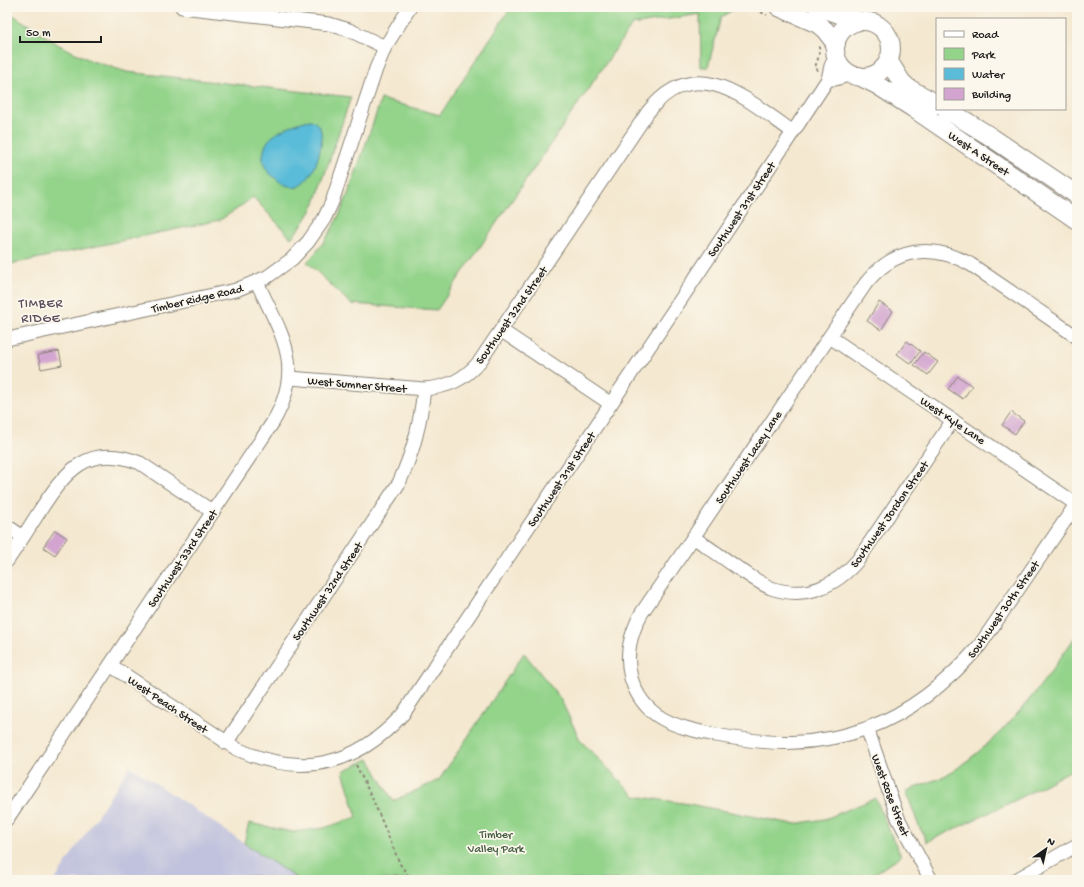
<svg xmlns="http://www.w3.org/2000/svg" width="1084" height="887" font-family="'Gochi Hand',sans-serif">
  <rect width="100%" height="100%" fill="#fbf7ec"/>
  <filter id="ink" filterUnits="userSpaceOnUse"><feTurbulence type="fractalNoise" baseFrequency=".025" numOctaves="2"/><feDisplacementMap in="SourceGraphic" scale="8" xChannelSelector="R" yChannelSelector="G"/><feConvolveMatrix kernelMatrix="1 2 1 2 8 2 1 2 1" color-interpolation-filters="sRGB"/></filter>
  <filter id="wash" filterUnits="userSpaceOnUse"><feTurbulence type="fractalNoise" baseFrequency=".012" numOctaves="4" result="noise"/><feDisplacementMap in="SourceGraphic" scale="16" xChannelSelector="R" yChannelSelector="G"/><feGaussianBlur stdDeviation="0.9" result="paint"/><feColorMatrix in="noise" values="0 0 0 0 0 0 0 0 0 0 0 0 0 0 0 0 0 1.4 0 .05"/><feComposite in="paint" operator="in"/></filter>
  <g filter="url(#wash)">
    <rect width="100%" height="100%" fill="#f4e8d0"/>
    <!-- industrial -->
    <path fill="#c1c2dd" d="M130 766 299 880H55Z"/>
    <!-- green -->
    <path fill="#93d38a" stroke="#587853" d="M511 7H734L736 8 721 17 708 67H701L700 14 632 25 437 310 351 304 307 262C334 235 346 201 358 166 366 143 374 121 381 99L440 115Z
      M7 11 59 45 92 61 127 72 351 97 315 203C309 216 301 227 291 238L253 197 237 209 220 220 7 265Z
      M1077 634V767L1020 798 927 842 918 824 906 791C920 786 935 781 948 774 955 771 962 764 968 760 1013 726 1046 680 1077 634Z
      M524 653 560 698 580 740 635 796 689 804 793 824 825 819 876 798 883 817 901 856 865 880H299L244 843 249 823 293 832 324 828 357 817 343 771 369 759 393 801 439 780Z
      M255 876 269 880H234L241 877Z"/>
    <!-- water -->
    <path fill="#5abcd8" stroke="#3b6c7a" d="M311 120C315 122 318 124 320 128 324 139 320 150 317 161 309 184 294 197 273 176 270 174 266 170 265 167 263 164 263 159 263 155 264 151 265 145 268 141 276 131 299 121 311 120Z"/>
    <g id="blocks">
      <!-- building -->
      <path fill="#d2a4cf" d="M879 302 893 311 881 330 867 321Z
        M907 341 920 351 911 364 897 354Z
        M59 351 62 365 41 369 38 355Z
        M924 352 938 362 928 375 914 365Z
        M958 376 972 386 963 399 948 389Z
        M1011 412 1024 421 1015 434 1002 425Z
        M55 530 67 538 55 555 43 547Z"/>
    </g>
  </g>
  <g filter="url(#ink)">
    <use href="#blocks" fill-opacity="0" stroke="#888276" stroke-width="1"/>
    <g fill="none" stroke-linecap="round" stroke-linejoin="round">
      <defs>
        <path id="street" d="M182 7 329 24 349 30 385 47
          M828 79H835L852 74
          M502 331 611 404
          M830 337 1076 504
          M1077 337 970 264C931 243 894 248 866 283L641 614C630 635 625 655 631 678 644 721 678 727 716 735 770 745 815 747 868 728 913 711 949 681 980 645L1077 503
          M7 339 236 290 267 277 292 259 308 242 324 219 332 202 376 69 385 47 410 7
          M290 378 424 389
          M7 526 23 537
          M693 537C709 548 724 558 739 569 749 575 759 583 771 588 806 600 836 586 858 560L953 420
          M7 561C18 545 29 528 39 512 65 472 87 442 140 463L213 512
          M110 665 237 749C301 778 355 767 403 714L793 132 828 79 831 66 836 56
          M867 728 898 818 931 880
          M226 743 399 483C414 450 420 425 424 389 448 387 464 380 480 361L648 112C696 51 746 99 793 132
          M7 819 273 422C306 365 281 335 257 282
          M1016 880 1077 845"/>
        <path id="secondary" d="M779 7 818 24 825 30 836 44
          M818 7 860 21
          M835 49a28 28 0 1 1 56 0a28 28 0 1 1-56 0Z
          M888 60 901 81 908 88 937 104
          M859 76 877 85 913 108 1077 220
          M946 109 988 135 1077 195"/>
      </defs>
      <!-- street casing -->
      <use href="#street" stroke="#888276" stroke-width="15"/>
      <!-- secondary casing -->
      <use href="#secondary" stroke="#888276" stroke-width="20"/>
      <!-- path -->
      <path stroke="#888276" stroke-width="2" stroke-dasharray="3 3" stroke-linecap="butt" d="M750 7 767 15
        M818 71 815 67 819 56V46
        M356 765 373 800 400 864 411 880"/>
      <!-- street -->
      <use href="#street" stroke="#fff" stroke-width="13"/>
      <!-- secondary -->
      <use href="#secondary" stroke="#fff" stroke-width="18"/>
    </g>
  </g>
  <g text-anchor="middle" stroke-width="3.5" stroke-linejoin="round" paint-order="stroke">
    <!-- street labels -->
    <g font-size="12" fill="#1c1c1c" stroke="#fbf7ec">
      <text transform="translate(979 153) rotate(34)" y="4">West A Street</text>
      <text transform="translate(741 209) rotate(-56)" y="4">Southwest 31st Street</text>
      <text transform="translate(197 298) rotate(-13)" y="4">Timber Ridge Road</text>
      <text transform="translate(511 315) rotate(-55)" y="4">Southwest 32nd Street</text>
      <text transform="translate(357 384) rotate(5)" y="4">West Sumner Street</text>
      <text transform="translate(953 420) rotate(34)" y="4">West Kyle Lane</text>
      <text transform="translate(748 457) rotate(-56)" y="4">Southwest Lacey Lane</text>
      <text transform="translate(561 479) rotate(-56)" y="4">Southwest 31st Street</text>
      <text transform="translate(889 514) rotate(-55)" y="4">Southwest Jordon Street</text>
      <text transform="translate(182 558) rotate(-56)" y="4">Southwest 33rd Street</text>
      <text transform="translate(327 591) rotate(-56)" y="4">Southwest 32nd Street</text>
      <text transform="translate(1003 609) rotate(-55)" y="4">Southwest 30th Street</text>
      <text transform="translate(168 704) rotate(34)" y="4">West Peach Street</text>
      <text transform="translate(891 795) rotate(69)" y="4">West Rose Street</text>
    </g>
    <!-- park labels -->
    <g font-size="12" fill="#465c42" stroke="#fbf7ec">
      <text x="496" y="838">Timber<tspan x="496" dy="14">Valley Park</tspan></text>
    </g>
    <!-- neighbourhood labels -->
    <g font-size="13" letter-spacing="1" fill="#5c4c5b" stroke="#fbf7ec">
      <text x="41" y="307">TIMBER<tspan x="41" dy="15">RIDGE</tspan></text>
    </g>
  </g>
  <!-- margin -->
  <rect width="1084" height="887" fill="none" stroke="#fbf7ec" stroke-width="24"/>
  <!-- legend -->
  <rect x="936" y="18" width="130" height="92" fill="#fbf7ec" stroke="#a29f99"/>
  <rect x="944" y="31" width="20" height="6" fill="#ffffff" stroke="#a29f99"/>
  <text x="972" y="38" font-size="12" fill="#1c1c1c">Road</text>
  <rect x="944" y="48" width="20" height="12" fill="#93d38a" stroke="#a29f99"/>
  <text x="972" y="58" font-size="12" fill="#1c1c1c">Park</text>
  <rect x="944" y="68" width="20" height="12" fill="#5abcd8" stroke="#a29f99"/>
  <text x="972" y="78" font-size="12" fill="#1c1c1c">Water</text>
  <rect x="944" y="88" width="20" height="12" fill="#d2a4cf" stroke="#a29f99"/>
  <text x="972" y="98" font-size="12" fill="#1c1c1c">Building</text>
  <!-- north arrow -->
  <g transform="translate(1046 849) rotate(34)" stroke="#fbf7ec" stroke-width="3" paint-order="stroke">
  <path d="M0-3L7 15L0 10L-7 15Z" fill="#1c1c1c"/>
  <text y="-6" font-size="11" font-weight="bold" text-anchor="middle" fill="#1c1c1c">N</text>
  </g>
  <!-- scale -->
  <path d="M20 36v6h81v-6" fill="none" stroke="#1c1c1c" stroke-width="2"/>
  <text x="26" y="36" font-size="12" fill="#1c1c1c" stroke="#fbf7ec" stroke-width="3" paint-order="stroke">50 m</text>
</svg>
